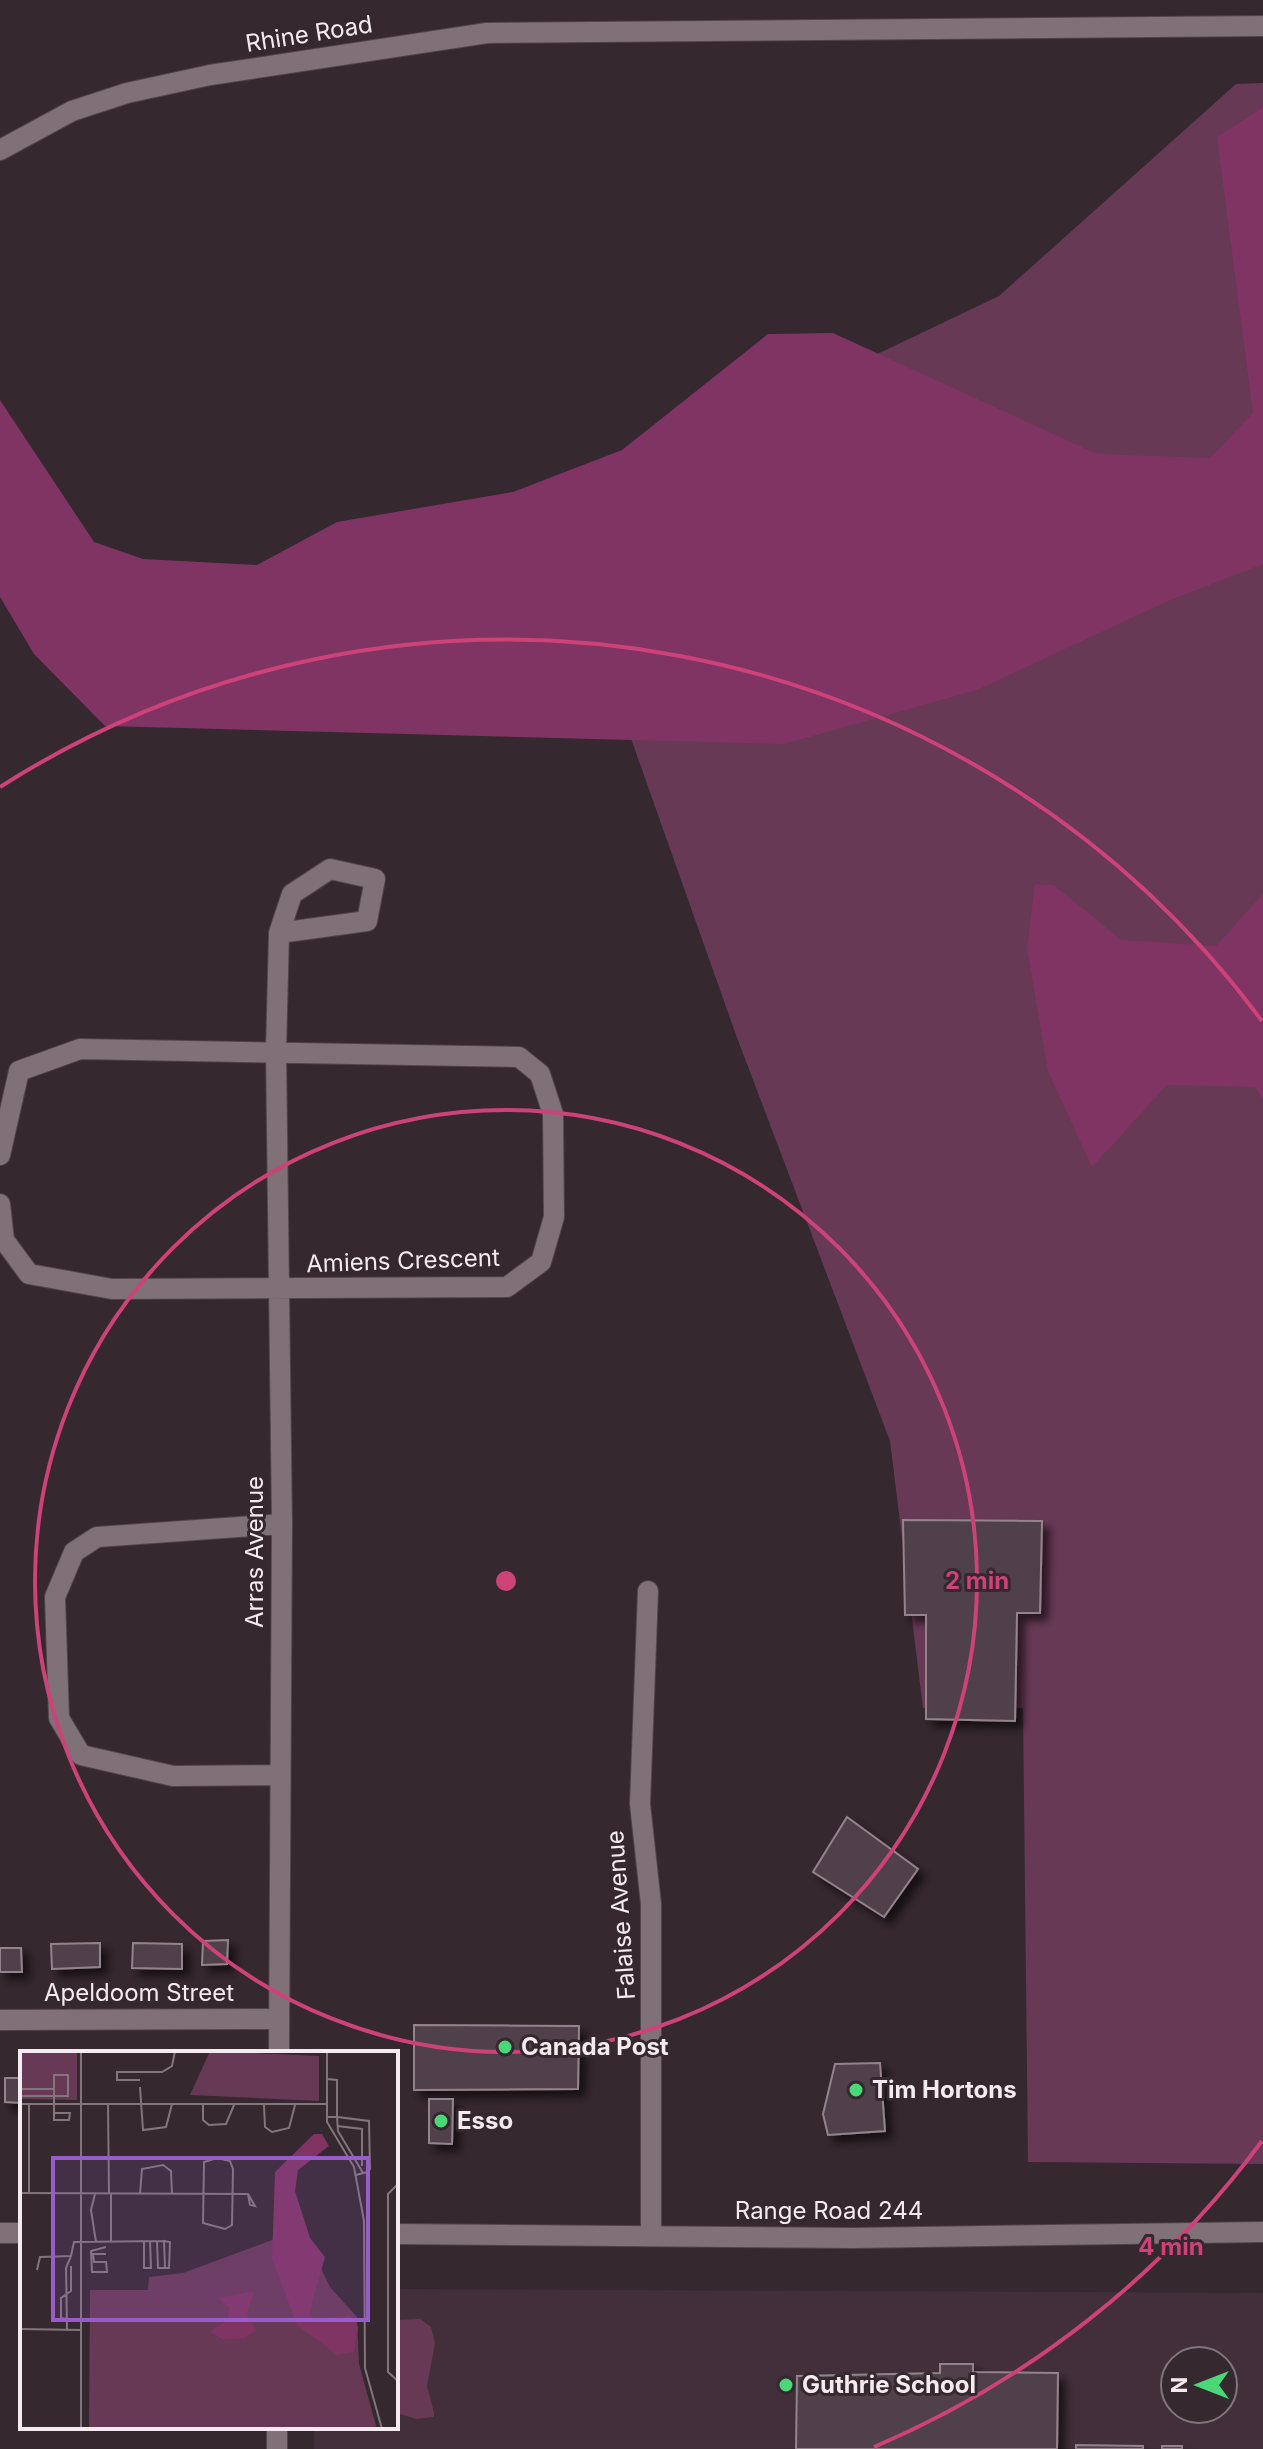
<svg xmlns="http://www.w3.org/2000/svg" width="1263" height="2449" font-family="Inter,sans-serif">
  <defs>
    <filter id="shadow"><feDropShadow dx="7" dy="7" stdDeviation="4" flood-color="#0009"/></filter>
  </defs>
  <rect width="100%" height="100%" fill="#35282f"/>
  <!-- built -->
  <path fill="#422f3a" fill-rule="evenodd" d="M396 2289 1263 2293V2449H314V2427H396ZM1175 2361H1223V2409H1175Z"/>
  <!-- green -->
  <path fill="#673955" d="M1263 83V2164L1028 2162 1023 1708H923L890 1441 736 1035 550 510 999 296 1236 84Z
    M420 2319 431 2327 435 2343 427 2386 434 2413V2417L417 2419 396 2413V2320Z"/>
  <!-- forest -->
  <path fill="#7f3464" d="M1263 107V564L1166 602 977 690 784 744 105 726 34 654 0 597V400L94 542 143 559 257 565 337 522 513 492 622 450 768 334 833 333 1097 454 1210 458 1253 413 1217 137Z
    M1035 884 1054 885 1121 940 1216 946 1263 894V1099L1255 1087 1167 1085 1092 1167 1048 1071 1027 949Z"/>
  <!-- building -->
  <path fill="#4f4048" stroke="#94838c" stroke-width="2" filter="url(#shadow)" d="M903 1520 1042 1521 1040 1613H1017L1015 1721 926 1719V1615H905Z
    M847 1817 918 1869 884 1917 813 1872Z
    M228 1940 227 1964 202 1965 203 1941Z
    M100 1943V1967L52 1969 51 1944Z
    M133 1943 182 1944V1969L132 1968Z
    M0 1948H21L22 1972H0Z
    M414 2025 579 2026 578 2089 414 2090Z
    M880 2063 885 2131 828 2135 823 2114 835 2064Z
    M5 2078H22V2103L5 2102Z
    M429 2099H453L452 2144 429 2143Z
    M940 2364H973V2372L1058 2373 1057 2449H796L797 2376 940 2373Z
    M1076 2445 1143 2446V2449H1076Z
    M1162 2446H1182V2449H1162Z"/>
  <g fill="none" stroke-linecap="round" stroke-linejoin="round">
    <defs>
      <path id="minor" d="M0 150 72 111 127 93 210 75 487 33 1263 26
        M0 1155 19 1071 80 1049 519 1057 540 1074 553 1114 554 1217 541 1262 507 1287 112 1289 29 1274 4 1240 0 1204
        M648 1591 640 1804 651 1904V2236
        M279 1775 173 1776 81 1755 59 1718 55 1597 74 1552 97 1537 282 1524
        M0 2020 279 2019
        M279 2053 282 1524 276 1051 279 933 292 894 330 869 375 879 367 921 279 933
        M277 2449V2427"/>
      <path id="tertiary" d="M0 2233H22
        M396 2234 854 2238 1263 2232"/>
    </defs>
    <!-- minor casing -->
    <use href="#minor" stroke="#50454b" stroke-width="22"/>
    <!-- tertiary casing -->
    <use href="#tertiary" stroke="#50454b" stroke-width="22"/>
    <!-- minor -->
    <use href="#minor" stroke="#807078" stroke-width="20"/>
    <!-- tertiary -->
    <use href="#tertiary" stroke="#807078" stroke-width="20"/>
  </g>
  <!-- distance rings -->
  <g fill="none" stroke="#cc4279" stroke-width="4">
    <circle cx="506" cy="1581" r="471"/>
    <path d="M1262 2141A941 941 0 0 1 874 2447M0 787A941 941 0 0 1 1262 1021"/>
  </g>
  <!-- markers -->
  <g fill="#49d778" stroke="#35282f" stroke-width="3">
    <circle cx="505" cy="2047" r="8"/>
    <circle cx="856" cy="2090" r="8"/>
    <circle cx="441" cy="2121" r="8"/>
    <circle cx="786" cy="2385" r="8"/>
  </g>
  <g text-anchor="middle" stroke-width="6" stroke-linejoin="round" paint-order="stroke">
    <!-- street labels -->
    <g font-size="24" fill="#f4ebf0" stroke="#35282f">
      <text transform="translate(309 34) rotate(-9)" y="8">Rhine Road</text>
      <text transform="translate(403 1261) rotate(-2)" y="8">Amiens Crescent</text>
      <text transform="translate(255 1552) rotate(-90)" y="8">Arras Avenue</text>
      <text transform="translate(621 1915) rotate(-94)" y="8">Falaise Avenue</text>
      <text x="139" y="2001">Apeldoom Street</text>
      <text x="829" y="2219">Range Road 244</text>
    </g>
    <!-- poi labels -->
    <g font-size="24" font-weight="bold" fill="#f4ebf0" stroke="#35282f" text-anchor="start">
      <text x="521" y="2055">Canada Post</text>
      <text x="872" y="2098">Tim Hortons</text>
      <text x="457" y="2129">Esso</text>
      <text x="802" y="2393">Guthrie School</text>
    </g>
  </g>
  <!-- overview -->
  <g transform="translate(20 2051)">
    <rect width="378" height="378" fill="#35282f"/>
    <path d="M0 0H57V49L0 48ZM190 0 299 5V50L170 44ZM282 178 310 236 337 266 339 313 357 378H69L70 239H128L129 226 163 222Z" fill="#673955"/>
    <path d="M294 83H302L309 95 278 119 275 140 290 187 305 206 289 263 295 268 330 264 338 276 334 301 317 304 277 274 252 208 255 121ZM234 240 227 263 236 279 225 287 204 289 190 281 208 268 209 257 198 247Z" fill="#7f3464"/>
    <path fill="none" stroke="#81767c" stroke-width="2" d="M307 0V71L334 116 344 170 345 317 362 378M120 29H97V21H142L152 15 155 0M120 36 123 79 146 76 152 53M0 38H34M0 45H48V24H34V69H49L50 62H34M9 52V143M0 53H307M88 53 89 143M183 54V69L189 74 206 73 214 54M244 54 245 76 252 81 269 77 275 54M307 66H317V29L307 28M317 75 342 78V115M197 107 210 110 213 118 212 174 205 178 183 172 184 111ZM336 124 347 121 350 118 349 70 317 66 318 80 343 122M378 133 368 143V321L378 330M0 142 228 143 235 155 230 154 228 143M75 143 71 159 76 191M120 143 122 118 143 114 151 120 152 143M124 190V217H131L130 190M137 190 138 217H145L144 190 150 191 149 217H145M91 191V143M86 210 87 221H72L71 200 86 196M85 211H74L73 203H86M17 219 20 206 51 205 54 191 144 190M46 268 41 267V247L51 240V215M0 278 61 279M47 278 46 217 51 205M61 378V0"/>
    <path fill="#995ccb" fill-opacity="0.15" stroke="#995ccb" stroke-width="4" d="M33 107H348V269H33Z"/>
    <rect width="378" height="378" fill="none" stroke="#f4ebf0" stroke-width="4"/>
  </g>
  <circle cx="506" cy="1581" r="12" fill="#cc4279" stroke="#35282f" stroke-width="4"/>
  <g font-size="24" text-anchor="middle" font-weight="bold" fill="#cc4279" stroke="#35282f" stroke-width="6" stroke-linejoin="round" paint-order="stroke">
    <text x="977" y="1589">2 min</text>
    <text x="1171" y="2255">4 min</text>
  </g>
  <!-- north arrow -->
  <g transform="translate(1199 2385) rotate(270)"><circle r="38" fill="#35282f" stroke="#81767c" stroke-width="2"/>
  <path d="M0-6L14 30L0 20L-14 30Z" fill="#49d778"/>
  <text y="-12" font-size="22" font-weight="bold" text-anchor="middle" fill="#f4ebf0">N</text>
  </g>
</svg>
